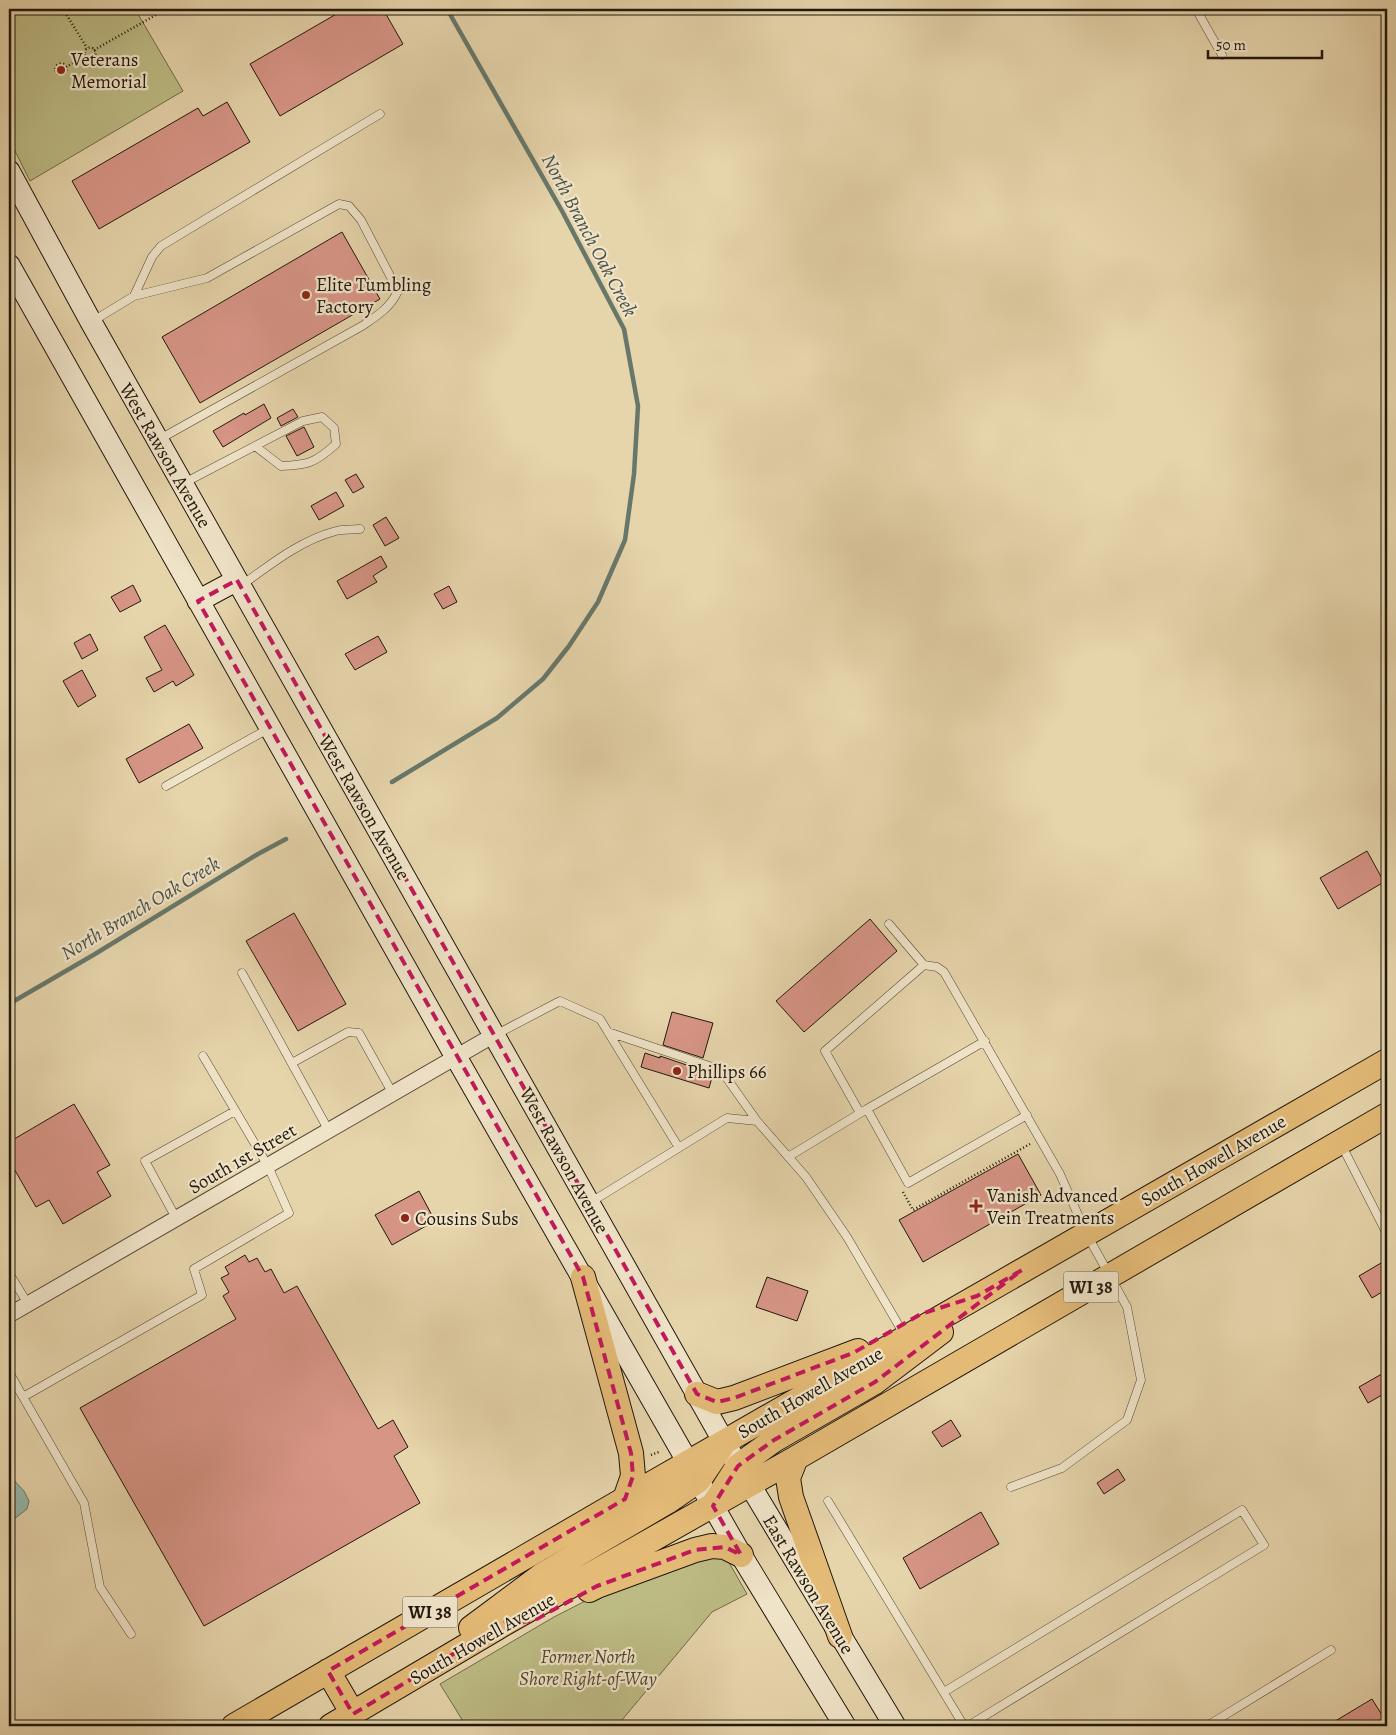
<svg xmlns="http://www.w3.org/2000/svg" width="1396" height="1735" font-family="Alegreya,serif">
  <rect width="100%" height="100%" fill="#e6d4ab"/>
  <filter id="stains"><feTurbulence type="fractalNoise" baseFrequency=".004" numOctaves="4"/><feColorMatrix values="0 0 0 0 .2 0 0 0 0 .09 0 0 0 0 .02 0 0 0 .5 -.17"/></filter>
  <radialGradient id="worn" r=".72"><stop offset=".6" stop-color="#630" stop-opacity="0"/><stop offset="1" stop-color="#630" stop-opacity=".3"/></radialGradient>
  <!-- green -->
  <path fill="#bdbb84" stroke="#6f6a48" d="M9 9H135L183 91 30 181 9 139Z
    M703 1553 727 1559 747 1594 712 1612 617 1726H466L440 1684 554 1617 591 1598Z"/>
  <!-- water -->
  <path fill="#96b8ab" stroke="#67786b" d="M9 1475 24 1491 29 1501 27 1509 9 1523Z"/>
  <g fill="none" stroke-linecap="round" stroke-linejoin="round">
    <!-- stream -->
    <path stroke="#67786b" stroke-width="4.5" d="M392 782 497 718 543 679 569 646 598 602 625 540 634 474 638 406 624 329 562 211 447 9
      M9 1004 95 954 258 854 286 839"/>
  </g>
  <!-- building -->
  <path fill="#d79586" stroke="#21180c" d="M345 9H383L403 44 280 116 250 64Z
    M227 102 250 142 99 229 72 181 198 108 203 116Z
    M342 232 380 299 200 403 162 337Z
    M264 404 271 418 223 447 213 431 244 413 245 415Z
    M293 409 298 417 281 426 277 418Z
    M304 427 314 447 297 456 286 436Z
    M356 474 364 487 353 493 345 480Z
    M336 492 344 506 319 520 311 506Z
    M386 517 399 538 385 546 373 525Z
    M381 556 387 567 373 576 377 582 347 599 337 581Z
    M133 585 141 601 120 612 111 597Z
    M449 586 457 602 443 609 434 594Z
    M165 625 194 675 176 686 173 681 154 692 146 678 162 670 144 637Z
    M90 634 98 650 82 659 74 643Z
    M378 636 387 652 355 670 345 654Z
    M82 670 96 696 78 707 63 681Z
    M189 724 203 748 139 783 126 759Z
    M1367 851 1384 882 1338 909 1320 878Z
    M294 913 346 1004 298 1031 246 941Z
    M870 919 897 951 804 1032 776 1001Z
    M672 1012 713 1023 703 1058 663 1045Z
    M645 1053 660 1058V1056L713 1074 709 1088 641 1067Z
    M74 1104 110 1165 97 1172 111 1196 63 1224 49 1200 36 1207 9 1160V1142Z
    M1018 1154 1041 1195 923 1262 899 1220Z
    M419 1191 435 1221 392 1245 375 1215Z
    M245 1255 249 1262 257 1258 265 1272 271 1269 284 1293 297 1286 378 1429 393 1420 408 1447 394 1456 420 1503 204 1626 80 1408 236 1319 223 1296 229 1292 221 1278 229 1274 225 1267Z
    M1381 1263 1387 1274V1289L1372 1298 1359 1276Z
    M767 1277 808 1291 797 1321 756 1307Z
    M1387 1371V1392L1368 1403 1359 1387Z
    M951 1420 961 1436 942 1447 932 1432Z
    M1118 1469 1125 1480 1104 1494 1097 1483Z
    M981 1512 999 1544 920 1589 903 1558Z
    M1372 1699 1387 1723V1726H1327Z"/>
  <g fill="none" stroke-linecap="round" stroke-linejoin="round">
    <defs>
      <path id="service" d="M1196 9 1222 55
        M134 296 152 257 161 246 380 114
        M93 321 134 296 207 278 339 204 349 206 361 220 398 291C390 308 377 316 362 326L158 440
        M184 483 303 421 322 417 334 428 336 444C315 463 308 465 281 466L255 446
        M242 585C271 564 301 540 336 531 344 529 352 530 360 529
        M166 786 268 729
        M889 924 924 965
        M242 973 329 1131
        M608 1032 721 1070 757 1121
        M495 1035 560 1001 600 1019 679 1148
        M292 1063 348 1032 359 1033 393 1094
        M867 1109 908 1183 1027 1115
        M860 1113 825 1051 924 965 937 967 944 972 1060 1174 1086 1233 1127 1307 1141 1380 1127 1420 1062 1468 1011 1487
        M1341 1144 1387 1234
        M788 1157 867 1109 985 1041
        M591 1202 727 1118 757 1121 806 1177 847 1237 905 1336
        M176 1218 145 1161 235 1111
        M9 1273 28 1304
        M9 1372 23 1397 202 1295 194 1269 289 1213 268 1166 203 1056
        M23 1397 84 1503 100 1587 131 1634
        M828 1501 964 1726
        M944 1692 1242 1510 1264 1545 968 1726
        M1207 1726 1331 1650"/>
      <path id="minor" d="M9 1315 494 1035"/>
      <path id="secondary" d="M9 171 91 322 724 1442 895 1726
        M9 265 456 1057 741 1555 845 1726
        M198 601 237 580"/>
      <path id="primary" d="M583 1277 631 1453 633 1476 625 1499
        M697 1394 717 1402 734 1398 858 1351
        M796 1458 788 1478 791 1497 840 1636
        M715 1502 738 1466 774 1440 875 1382 941 1332
        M589 1590 597 1586 695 1550 712 1546 725 1547 741 1555
        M471 1628 542 1575 667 1502 699 1480 722 1446
        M328 1671 353 1714
        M234 1726 625 1499 1387 1061
        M331 1726 505 1623 796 1458 1387 1115"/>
    </defs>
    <!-- service casing -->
    <use href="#service" stroke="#524734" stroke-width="9"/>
    <!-- minor casing -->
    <use href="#minor" stroke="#524734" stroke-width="17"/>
    <!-- secondary casing -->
    <use href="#secondary" stroke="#21180c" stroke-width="23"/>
    <!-- primary casing -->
    <use href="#primary" stroke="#21180c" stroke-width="26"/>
    <!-- path -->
    <path stroke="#21180c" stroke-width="2.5" stroke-dasharray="1 2.5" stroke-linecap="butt" d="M63 9 87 48
      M84.5 53a5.5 5.5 0 1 1 11 0a5.5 5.5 0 1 1-11 0Z
      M94 50 161 12
      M55.5 69a5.5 5.5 0 1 1 11 0a5.5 5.5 0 1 1-11 0Z
      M66 67 85 56
      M903 1192 913 1210 1030 1144
      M651 1455 659 1452"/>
    <!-- service -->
    <use href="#service" stroke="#efe3c8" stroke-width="8"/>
    <!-- minor -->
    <use href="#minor" stroke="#efe3c8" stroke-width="15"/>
    <!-- secondary -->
    <use href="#secondary" stroke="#efe3c8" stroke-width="21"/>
    <!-- primary -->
    <use href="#primary" stroke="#e3ba76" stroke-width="24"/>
  </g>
  <!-- marked area -->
  <path fill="none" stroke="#c2185b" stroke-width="4" stroke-dasharray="10 6" stroke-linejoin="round" d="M237 580 697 1394 717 1402 734 1398 853 1353 921 1314 977 1296 1022 1270 875 1382 774 1440 738 1466 713 1506 741 1555 725 1547 695 1550 597 1586 533 1621 505 1623 353 1714 328 1671 625 1499 633 1476 631 1453 583 1277 198 601Z"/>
  <!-- markers -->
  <g fill="#8f2418" stroke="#efe3c8" stroke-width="2">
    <circle cx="61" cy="70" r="5"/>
    <circle cx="306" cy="295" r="5"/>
    <circle cx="677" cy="1071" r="5"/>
    <path d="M973.5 1198.5h5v5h5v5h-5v5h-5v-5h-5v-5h5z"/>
    <circle cx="405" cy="1218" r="5"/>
  </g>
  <g text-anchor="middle" stroke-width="4.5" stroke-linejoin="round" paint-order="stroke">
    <!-- shield labels -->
    <g fill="#efe3c8" stroke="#5f5544" stroke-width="1">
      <rect x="1063.5" y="1271.5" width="55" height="31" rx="4"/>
      <rect x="402.5" y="1596.5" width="55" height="31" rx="4"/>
    </g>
    <g font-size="18" font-weight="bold" fill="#21180c">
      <text x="1091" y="1293">WI 38</text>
      <text x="430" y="1618">WI 38</text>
    </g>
    <!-- poi labels -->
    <g font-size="19" fill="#21180c" stroke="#efe3c8" text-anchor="start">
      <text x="71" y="66">Veterans<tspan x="71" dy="22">Memorial</tspan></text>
      <text x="316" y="291">Elite Tumbling<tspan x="316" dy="22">Factory</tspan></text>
      <text x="687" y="1078">Phillips 66</text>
      <text x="987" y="1202">Vanish Advanced<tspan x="987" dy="22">Vein Treatments</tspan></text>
      <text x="415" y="1225">Cousins Subs</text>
    </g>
    <!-- street labels -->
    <g font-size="19" fill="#21180c" stroke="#efe3c8">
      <text transform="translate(166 455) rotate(60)" y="7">West Rawson Avenue</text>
      <text transform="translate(365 807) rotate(60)" y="7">West Rawson Avenue</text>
      <text transform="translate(242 1158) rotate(-30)" y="7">South 1st Street</text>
      <text transform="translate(565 1160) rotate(61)" y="7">West Rawson Avenue</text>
      <text transform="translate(1213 1160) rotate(-30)" y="7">South Howell Avenue</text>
      <text transform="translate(810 1392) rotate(-30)" y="7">South Howell Avenue</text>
      <text transform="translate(809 1584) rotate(59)" y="7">East Rawson Avenue</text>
      <text transform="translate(482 1638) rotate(-30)" y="7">South Howell Avenue</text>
    </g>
    <!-- park labels -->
    <g font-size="19" font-style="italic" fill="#504930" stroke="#efe3c8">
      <text x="588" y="1663">Former North<tspan x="588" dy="22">Shore Right-of-Way</tspan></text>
    </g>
    <!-- water labels -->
    <g font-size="20" font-style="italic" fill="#4a5044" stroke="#efe3c8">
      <text transform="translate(590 235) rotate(62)" y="7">North Branch Oak Creek</text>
      <text transform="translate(140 908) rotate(-31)" y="7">North Branch Oak Creek</text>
    </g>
  </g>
  <!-- margin -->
  <rect width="1396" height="1735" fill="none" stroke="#e6d4ab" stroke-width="30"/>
  <rect x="10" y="10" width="1376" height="1715" fill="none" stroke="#21180c" stroke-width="2.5"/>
  <rect x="15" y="15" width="1366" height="1705" fill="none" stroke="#21180c"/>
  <!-- scale -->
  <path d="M1208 50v8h114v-8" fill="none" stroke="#21180c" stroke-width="2.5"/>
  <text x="1216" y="50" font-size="15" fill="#21180c" stroke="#efe3c8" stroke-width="4" paint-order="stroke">50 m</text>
  <rect width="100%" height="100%" filter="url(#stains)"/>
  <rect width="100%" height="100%" fill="url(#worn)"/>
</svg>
